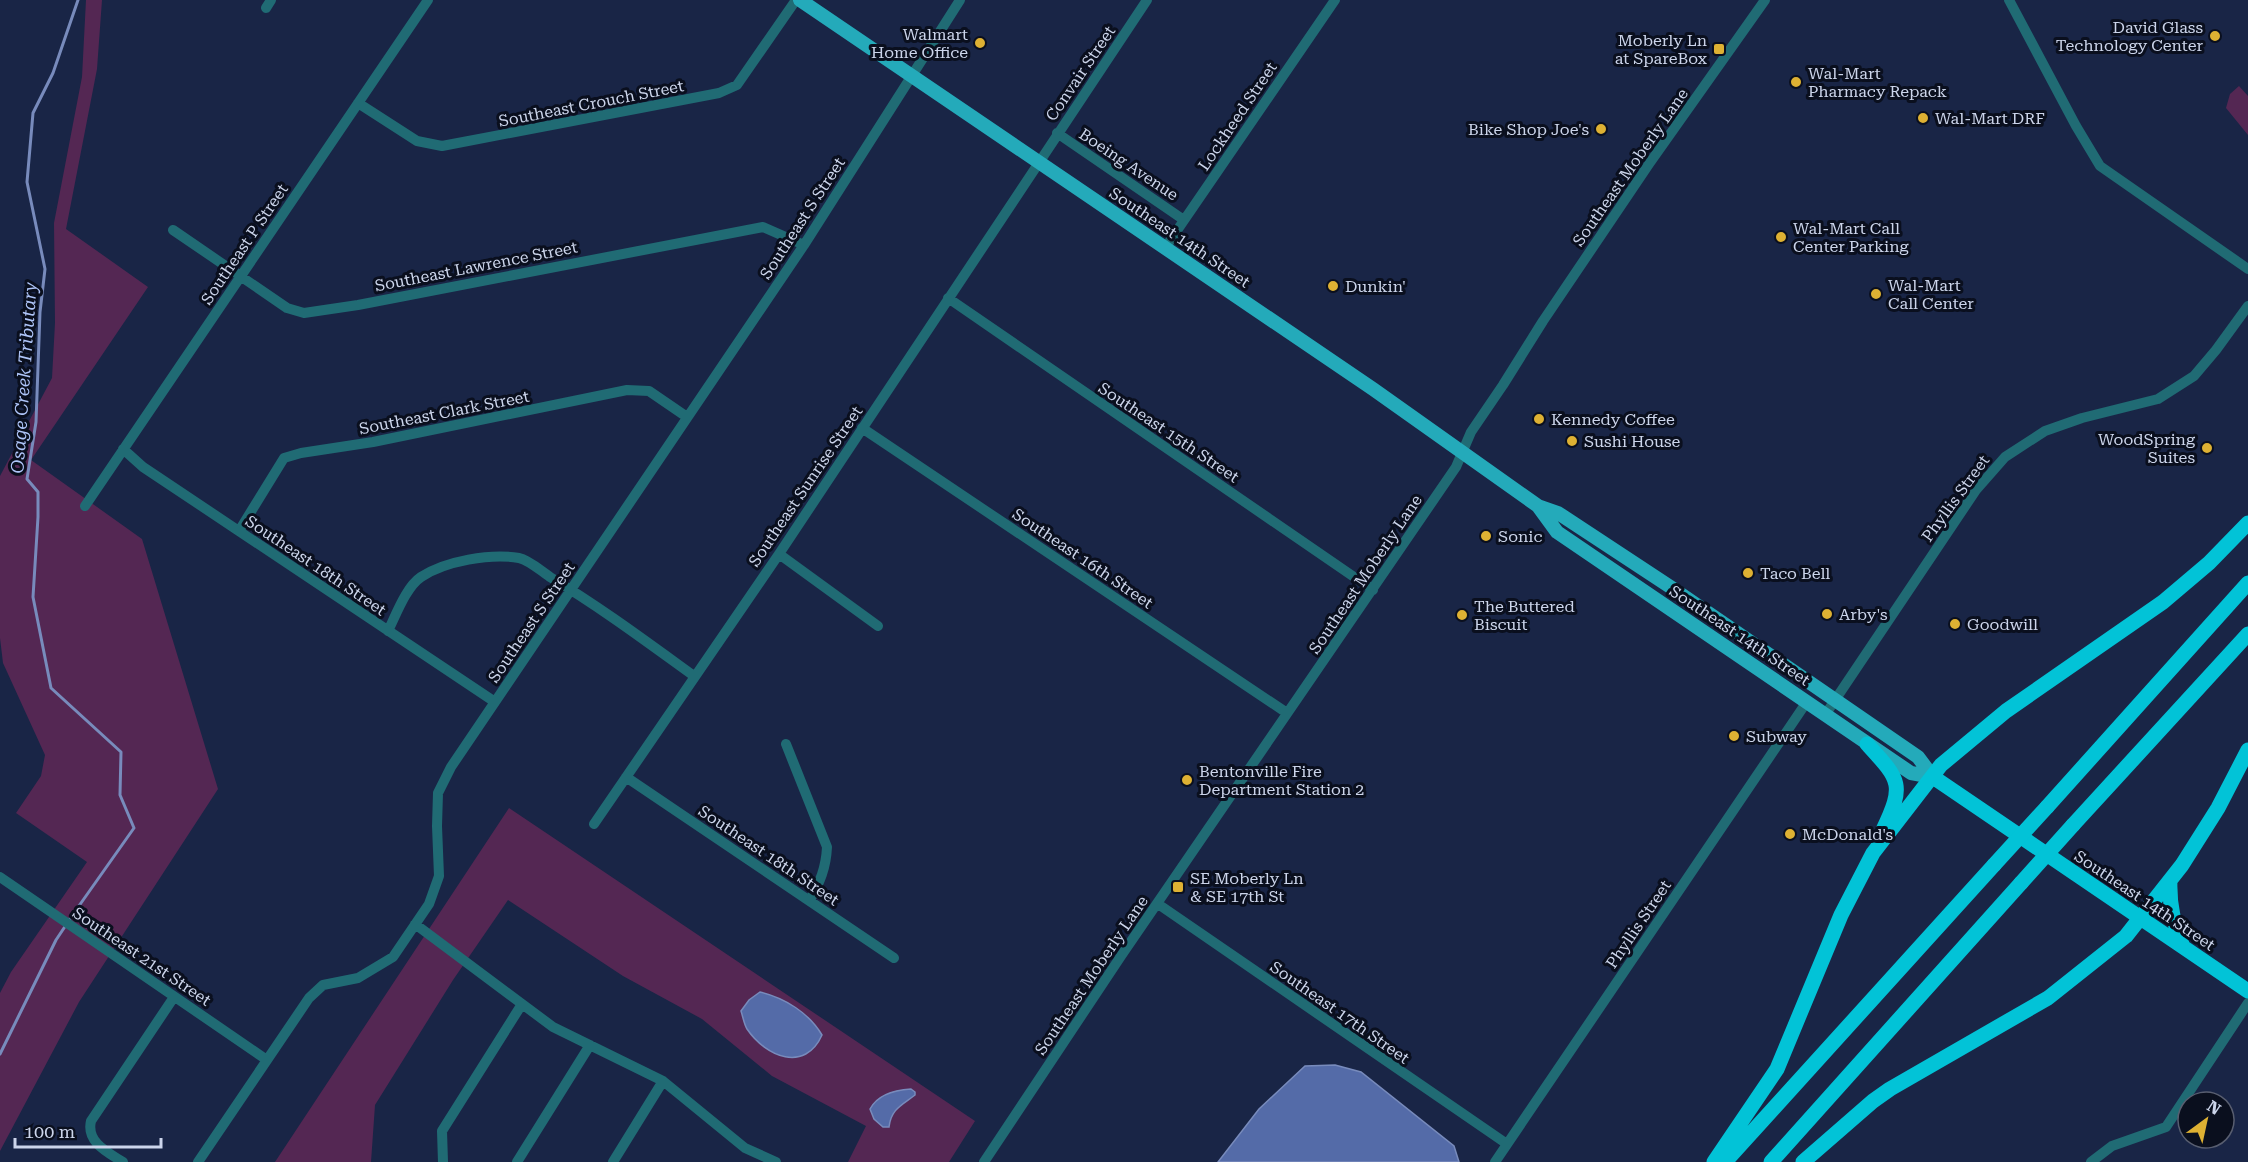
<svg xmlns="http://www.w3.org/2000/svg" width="2248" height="1162" font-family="'Roboto Serif',serif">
  <rect width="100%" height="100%" fill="#192546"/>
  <!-- green -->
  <path fill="#542753" d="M86 0H102L97 69 66 229 148 287 31 460 142 539 218 789 79 1002 0 1151V993L11 972 87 862 16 813 41 776 45 755 3 663 0 638V476L52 378 55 323 54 223 82 77Z
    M2239 86 2248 96V135L2226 108 2230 94Z
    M509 808 975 1121 949 1162H848L866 1126 772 1076 702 1019 623 976 508 900 453 980 375 1105 371 1162H275Z"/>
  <!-- water -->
  <path fill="#546ba8" stroke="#788bbc" stroke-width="1.5" d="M760 992C785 998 809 1013 822 1035 805 1073 766 1057 747 1029 744 1024 743 1017 741 1011L749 1000Z
    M1335 1065 1361 1072 1454 1146 1459 1162H1218L1259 1109 1305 1066Z
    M911 1089 915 1092V1095C902 1105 891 1109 889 1127H883L874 1119 870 1109C878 1094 895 1090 911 1089Z"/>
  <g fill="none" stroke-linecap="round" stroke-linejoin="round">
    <!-- stream -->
    <path stroke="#788bbc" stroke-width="3" d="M69 920 134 828 120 795 121 752 51 688 33 597 38 517V492L27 479 36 422 40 312 45 269 27 182 33 113 53 73 78 0
      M0 1054 56 940 66 925"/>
    <!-- minor -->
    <path stroke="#206b74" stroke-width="10" d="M2009 0 2076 126 2100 166 2248 269
      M266 8 271 0
      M358 103 417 141 442 146 719 93 737 85 796 0
      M1057 133 1184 220
      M173 230 287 308 304 313 358 305 763 227 804 245
      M1165 248 1335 0
      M948 298 1373 590
      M862 428 1287 713
      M123 449 143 467 495 702
      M85 506 428 0
      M239 531 284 458 301 453 373 442 627 390 649 391 687 417
      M779 554 878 626
      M388 631C396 615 406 587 421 577 445 561 491 553 519 558 529 560 541 571 550 577 600 607 647 642 694 676
      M1825 715 1976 490 2005 457 2045 431 2082 418 2158 399 2194 376 2216 350 2248 306
      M786 744 827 847C826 868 820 882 810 900
      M626 777 894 958
      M594 824 779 554 1147 0
      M0 877 267 1060
      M1158 904 1507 1144
      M415 924 553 1027 663 1081 745 1148 776 1162
      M123 1162C107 1152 86 1142 91 1121L174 997
      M198 1162 309 998 323 985 358 978 393 957 429 904 439 876 437 826 438 793 451 767 804 245 960 0
      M443 1162 442 1131 522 1004
      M517 1162 590 1045
      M613 1162 663 1081
      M984 1162 1121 956 1456 467 1471 432 1503 385 1543 321 1649 164 1765 0
      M1495 1162 1806 703
      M2091 1162 2112 1146 2166 1127 2248 1003"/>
    <!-- major -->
    <path stroke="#24aaba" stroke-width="14" d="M800 0 1373 389 1538 506 1558 513 1672 588 1918 757 1933 777
      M1538 506 1557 532 1911 773 1933 777"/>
    <!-- highway -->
    <path stroke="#02c3d7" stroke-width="15" d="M1867 744C1900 780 1905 784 1883 830
      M1933 777 2248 991
      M2047 807 2248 583
      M2073 825 2248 634
      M2170 880C2169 907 2174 923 2183 947
      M1714 1162 1777 1069 1841 915 1873 853 1941 765 2006 711 2163 602 2209 563 2248 523
      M1725 1162 1994 865
      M1771 1162 2021 883
      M1803 1162 1873 1101 1890 1089 2048 998 2126 936 2182 865 2218 808 2248 750"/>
    <!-- highway-bridge -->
    <path stroke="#02c3d7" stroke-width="15" d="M1994 865 2047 807
      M2021 883 2073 825"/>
  </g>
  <!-- markers -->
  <g fill="#deb133" stroke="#0a0f1e" stroke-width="2">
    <circle cx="2215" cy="36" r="6"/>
    <circle cx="980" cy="43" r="6"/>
    <rect x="1713" y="43" width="12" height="12" rx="3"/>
    <circle cx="1796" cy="82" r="6"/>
    <circle cx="1923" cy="118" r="6"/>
    <circle cx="1601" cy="129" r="6"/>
    <circle cx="1781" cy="237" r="6"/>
    <circle cx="1333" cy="286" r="6"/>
    <circle cx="1876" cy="294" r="6"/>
    <circle cx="1539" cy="419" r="6"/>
    <circle cx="1572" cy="441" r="6"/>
    <circle cx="2207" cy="448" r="6"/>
    <circle cx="1486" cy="536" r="6"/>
    <circle cx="1748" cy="573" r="6"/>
    <circle cx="1827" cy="614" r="6"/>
    <circle cx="1462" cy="615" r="6"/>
    <circle cx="1955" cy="624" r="6"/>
    <circle cx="1734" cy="736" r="6"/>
    <circle cx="1187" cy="780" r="6"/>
    <circle cx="1790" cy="834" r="6"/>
    <rect x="1172" y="881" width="12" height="12" rx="3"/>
  </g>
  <g text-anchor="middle" stroke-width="6" stroke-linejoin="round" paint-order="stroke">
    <!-- poi labels -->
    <g font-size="16" fill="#ccd5eb" stroke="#0a0f1e" text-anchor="start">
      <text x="2203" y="33" text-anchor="end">David Glass<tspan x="2203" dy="18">Technology Center</tspan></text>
      <text x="968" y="40" text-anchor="end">Walmart<tspan x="968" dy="18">Home Office</tspan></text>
      <text x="1707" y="46" text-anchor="end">Moberly Ln<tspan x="1707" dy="18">at SpareBox</tspan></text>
      <text x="1808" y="79">Wal-Mart<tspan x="1808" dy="18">Pharmacy Repack</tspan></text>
      <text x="1935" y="124">Wal-Mart DRF</text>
      <text x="1589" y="135" text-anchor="end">Bike Shop Joe's</text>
      <text x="1793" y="234">Wal-Mart Call<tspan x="1793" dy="18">Center Parking</tspan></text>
      <text x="1888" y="291">Wal-Mart<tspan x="1888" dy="18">Call Center</tspan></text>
      <text x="1345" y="292">Dunkin'</text>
      <text x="1551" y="425">Kennedy Coffee</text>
      <text x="2195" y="445" text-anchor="end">WoodSpring<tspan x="2195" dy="18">Suites</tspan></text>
      <text x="1584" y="447">Sushi House</text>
      <text x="1498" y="542">Sonic</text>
      <text x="1760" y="579">Taco Bell</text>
      <text x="1474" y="612">The Buttered<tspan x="1474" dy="18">Biscuit</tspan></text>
      <text x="1839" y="620">Arby's</text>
      <text x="1967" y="630">Goodwill</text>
      <text x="1746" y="742">Subway</text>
      <text x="1199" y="777">Bentonville Fire<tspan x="1199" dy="18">Department Station 2</tspan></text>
      <text x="1802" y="840">McDonald's</text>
      <text x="1190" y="884">SE Moberly Ln<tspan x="1190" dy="18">&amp; SE 17th St</tspan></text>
    </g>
    <!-- street labels -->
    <g font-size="16" fill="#ccd5eb" stroke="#0a0f1e">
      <text transform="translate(1080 73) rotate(-56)" y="6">Convair Street</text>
      <text transform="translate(591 103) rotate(-11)" y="6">Southeast Crouch Street</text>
      <text transform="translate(1237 116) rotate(-56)" y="6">Lockheed Street</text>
      <text transform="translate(1129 164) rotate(34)" y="6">Boeing Avenue</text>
      <text transform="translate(1630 167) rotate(-55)" y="6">Southeast Moberly Lane</text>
      <text transform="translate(802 218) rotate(-57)" y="6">Southeast S Street</text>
      <text transform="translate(1180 237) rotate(34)" y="6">Southeast 14th Street</text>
      <text transform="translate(244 244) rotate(-56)" y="6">Southeast P Street</text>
      <text transform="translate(476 266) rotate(-11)" y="6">Southeast Lawrence Street</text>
      <text transform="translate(444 412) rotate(-11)" y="6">Southeast Clark Street</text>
      <text transform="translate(1169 432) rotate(34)" y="6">Southeast 15th Street</text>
      <text transform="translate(805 486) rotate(-56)" y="6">Southeast Sunrise Street</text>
      <text transform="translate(1955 498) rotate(-54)" y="6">Phyllis Street</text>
      <text transform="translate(1083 558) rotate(34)" y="6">Southeast 16th Street</text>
      <text transform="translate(316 565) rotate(34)" y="6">Southeast 18th Street</text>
      <text transform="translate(1365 574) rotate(-56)" y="6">Southeast Moberly Lane</text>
      <text transform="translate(531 622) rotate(-56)" y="6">Southeast S Street</text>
      <text transform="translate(1740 635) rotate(34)" y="6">Southeast 14th Street</text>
      <text transform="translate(769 855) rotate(34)" y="6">Southeast 18th Street</text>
      <text transform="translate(2145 900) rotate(34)" y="6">Southeast 14th Street</text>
      <text transform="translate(1638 924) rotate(-56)" y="6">Phyllis Street</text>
      <text transform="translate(142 956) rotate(34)" y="6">Southeast 21st Street</text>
      <text transform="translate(1091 975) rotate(-56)" y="6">Southeast Moberly Lane</text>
      <text transform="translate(1340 1012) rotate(35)" y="6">Southeast 17th Street</text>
    </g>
    <!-- water labels -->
    <g font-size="18" font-style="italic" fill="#afc5f9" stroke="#0a0f1e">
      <text transform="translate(24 378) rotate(-86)" y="6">Osage Creek Tributary</text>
    </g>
  </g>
  <!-- north arrow -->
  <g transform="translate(2206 1120) rotate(33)"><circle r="28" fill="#0a0f1e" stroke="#585e70" stroke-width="1.5"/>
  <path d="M0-4.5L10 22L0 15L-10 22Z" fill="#deb133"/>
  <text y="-9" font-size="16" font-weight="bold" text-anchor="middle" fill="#ccd5eb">N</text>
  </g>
  <!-- scale -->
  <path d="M15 1138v9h146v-9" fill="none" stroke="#ccd5eb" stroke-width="3"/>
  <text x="24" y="1138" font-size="18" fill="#ccd5eb" stroke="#0a0f1e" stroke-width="4.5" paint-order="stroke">100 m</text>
</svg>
